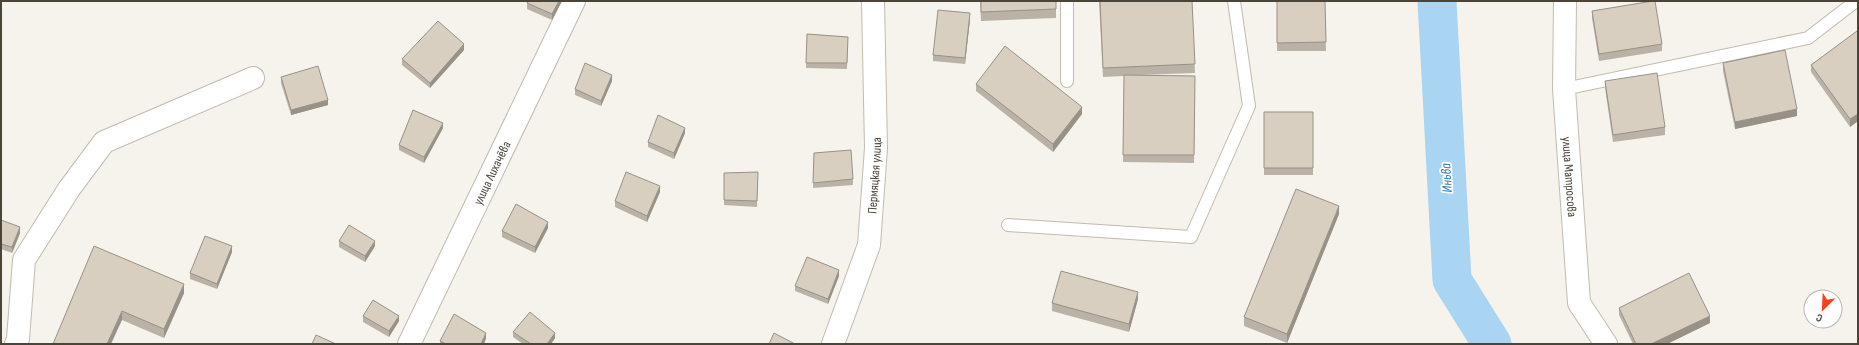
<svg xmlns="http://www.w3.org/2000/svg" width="1859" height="345" font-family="'Sofia Sans Condensed',sans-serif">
  <rect width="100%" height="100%" fill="#f6f3ec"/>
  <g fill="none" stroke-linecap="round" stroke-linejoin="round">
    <!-- river -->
    <path stroke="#a9d4f2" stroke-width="39" d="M1437 1 1452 280 1492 344"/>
    <defs>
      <path id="service" d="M1067 1V81
        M1564 89 1808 38 1856 1
        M1008 225 1191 237 1249 106 1234 1"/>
      <g id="minor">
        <path id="s1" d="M1565 1 1564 89 1579 303 1606 344"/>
        <path d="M16 344 18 339 24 260 69 189 104 142 253 78"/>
        <path id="s2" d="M409 344 574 1"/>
        <path id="s3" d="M833 344 869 245 876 148 873 1"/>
      </g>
    </defs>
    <!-- service casing -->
    <use href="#service" stroke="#c2bbae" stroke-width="14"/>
    <!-- minor casing -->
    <use href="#minor" stroke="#c2bbae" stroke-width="24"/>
    <!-- service -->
    <use href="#service" stroke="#fff" stroke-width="12"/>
    <!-- minor -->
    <use href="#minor" stroke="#fff" stroke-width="22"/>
  </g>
  <!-- wall -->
  <path fill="#bab2a6" d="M528 1H562L552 20 527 9V3Z
    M980 1H1056V18L981 21Z
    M1099 1H1192L1195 73 1140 75 1195 76 1194 163 1123 162 1124 76 1103 77Z
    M1277 1H1325L1326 51H1277Z
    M1592 11 1662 44V51L1599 61 1592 18Z
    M970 19 965 64 933 61V55Z
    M1858 32V121L1850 127 1811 72V65Z
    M807 34 848 37 847 69 806 68Z
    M464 50 430 88 402 65V59Z
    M1723 63 1797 116 1735 129 1723 71Z
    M281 77 328 105 291 115 281 83Z
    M612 81 601 106 575 95V89Z
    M1605 81 1665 127V135L1613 142 1605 88Z
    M976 84 1082 114 1053 152 976 91Z
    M1264 112H1313V175H1264Z
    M443 128 424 163 399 150V145Z
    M685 133 674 159 648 147V142Z
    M814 153 853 179V185L813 188Z
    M724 173 758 178 757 207 724 205Z
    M660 192 647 222 615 207V201Z
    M1339 214 1287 343 1244 326V317Z
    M1 220 20 233 12 253 1 249Z
    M548 228 535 253 502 237V231Z
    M339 241 375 246 365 262 339 247Z
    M94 246 184 293 164 338 122 320Z
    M232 252 217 289 190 279V273Z
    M839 276 828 304 795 291V286Z
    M1138 299 1129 332 1052 311V303Z
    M1619 308 1710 323 1667 344H1633L1619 315Z
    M363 316 399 321 389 337 363 322Z
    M513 332 555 338 551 344H523L513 337Z
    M486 338 484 344H440V341Z"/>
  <!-- shaded-wall -->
  <path fill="#979187" d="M559 1H562L552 20V14Z
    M970 13V19L965 64V58Z
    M464 44V50L430 88V83Z
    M612 75V81L601 106V101Z
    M328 100V105L291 115V110Z
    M1082 107V114L1053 152V144Z
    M1797 109V116L1735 129V122Z
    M1858 114V121L1850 127V119Z
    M443 123V128L424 163V157Z
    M685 128V133L674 159V153Z
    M660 186V192L647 222V216Z
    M1339 206V214L1287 343V334Z
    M548 222V228L535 253V247Z
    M20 227V233L12 253V247Z
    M375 241V246L365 262V256Z
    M232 246V252L217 289V284Z
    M839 270V276L828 304V299Z
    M184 284V293L164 338V329Z
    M1138 292V299L1129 332V324Z
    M122 311V320L111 344H107Z
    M399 316V321L389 337V331Z
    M1710 316V323L1667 344H1651Z
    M486 333V338L484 344H481Z
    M555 333V338L551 344H547Z"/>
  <!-- building -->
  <path fill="#d8cfc1" stroke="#979187" d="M528 1H559L552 14 527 3Z
    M981 1H1056V9L981 12Z
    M1100 1H1192L1195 64 1103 68Z
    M1277 1H1325L1326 42 1277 43Z
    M1653 1H1655L1662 44 1599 54 1592 11Z
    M938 10 970 13 965 58 933 55Z
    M438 21 464 44 430 83 402 59Z
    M1857 31 1858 32V114L1850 119 1811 65Z
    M807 34 848 37 847 63H806Z
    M1005 46 1082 107 1053 144 976 84Z
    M1785 50 1797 109 1735 122 1723 63Z
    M585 63 612 75 601 101 575 89Z
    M318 66 328 100 291 110 281 77Z
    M1657 73 1665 127 1613 135 1605 81Z
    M1124 75 1195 76 1194 155H1123Z
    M413 110 443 123 424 157 399 145Z
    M1264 112H1313V168H1264Z
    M658 115 685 128 674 153 648 142Z
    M851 150 853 179 813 183 814 153Z
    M626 172 660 186 647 216 615 201Z
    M758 172 757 201 724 200V173Z
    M1296 189 1339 206 1287 334 1244 317Z
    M516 204 548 222 535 247 502 231Z
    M1 220 20 227 12 247 1 244Z
    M349 225 375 241 365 256 339 241Z
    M205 236 232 246 217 284 190 273Z
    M94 246 184 284 164 329 122 311 107 344H53Z
    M807 257 839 270 828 299 795 286Z
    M1061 271 1138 292 1129 324 1052 303Z
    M1689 273 1710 316 1651 344H1636L1619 308Z
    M373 300 399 316 389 331 363 316Z
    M530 312 555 333 547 344H531L513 332Z
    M454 314 486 333 481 344H446L440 341Z
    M774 333 795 344H769Z
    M316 335 336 344H312Z"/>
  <g text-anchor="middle" stroke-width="3.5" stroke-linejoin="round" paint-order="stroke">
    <!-- street labels -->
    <g font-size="13" fill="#4b4439" stroke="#fff">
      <text dy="5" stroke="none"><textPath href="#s2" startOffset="190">улица Лихачёва</textPath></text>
      <text dy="5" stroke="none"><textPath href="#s3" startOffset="175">Пермяцкая улица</textPath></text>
      <text dy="5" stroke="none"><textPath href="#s1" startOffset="176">улица Матросова</textPath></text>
    </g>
    <!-- water labels -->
    <g font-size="14" font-style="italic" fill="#2e7ab2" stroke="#fff">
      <text transform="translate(1446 178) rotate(-93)" y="5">Иньва</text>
    </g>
  </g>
  <!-- border -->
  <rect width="1859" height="345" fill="none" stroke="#4b4439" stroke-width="4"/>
  <!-- north arrow -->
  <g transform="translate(1823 309) rotate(204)"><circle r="19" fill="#ffffff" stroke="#b7b4b0"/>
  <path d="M0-3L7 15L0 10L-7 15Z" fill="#fc3f1d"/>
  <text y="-6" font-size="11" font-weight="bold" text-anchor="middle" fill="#4b4439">С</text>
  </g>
</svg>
